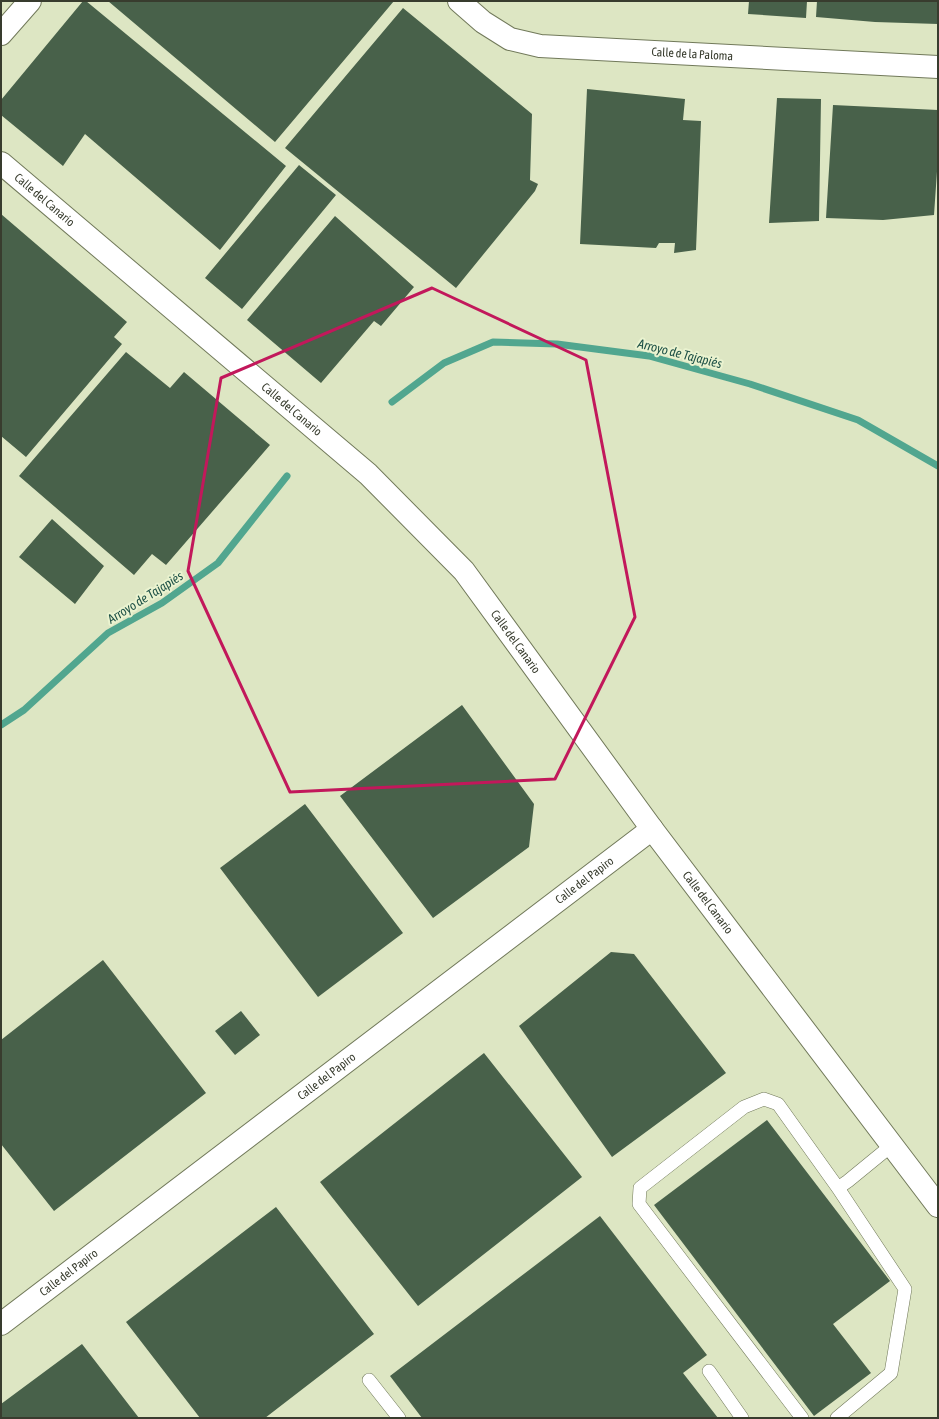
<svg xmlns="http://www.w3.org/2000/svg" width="939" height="1419" font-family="'Asap Condensed',sans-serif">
  <rect width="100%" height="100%" fill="#dde6c3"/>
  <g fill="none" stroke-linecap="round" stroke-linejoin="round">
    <!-- stream -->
    <path stroke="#51a68f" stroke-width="7" d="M392 402 444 363 493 342 557 344 649 356 750 384 858 420 938 466
      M1 725 24 710 108 633 162 603 218 563 287 476"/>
  </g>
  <!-- building -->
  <path fill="#48614a" d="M83 1H86L286 166 220 250 85 134 63 166 1 115V100Z
    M108 1H394L275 142Z
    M749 1H807L806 18 748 14Z
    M817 1H938V24L875 22 816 17Z
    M403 8 532 114 530 180 538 184 535 191 456 288 285 148Z
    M587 89 685 99 683 120 701 121 696 250 674 253 675 243H659L656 248 580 244Z
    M777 98 821 99 819 221 769 223Z
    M833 105 938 110V157L934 215 883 220 826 218Z
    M299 165 336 195 242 309 205 278Z
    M1 214 127 322 114 337 122 344 26 457 1 436Z
    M335 216 414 287 381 326 374 321 321 383 247 320Z
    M126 352 170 388 184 372 270 445 166 565 152 554 134 575 19 476Z
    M52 519 104 566 75 604 19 557Z
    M462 705 534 804 529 847 433 918 340 796Z
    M305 804 403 933 318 997 220 868Z
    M611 952 634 954 726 1073 612 1157 519 1026Z
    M103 960 206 1093 54 1211 1 1144V1040Z
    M241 1011 260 1035 235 1055 215 1031Z
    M484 1053 582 1177 418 1306 320 1182Z
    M767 1120 890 1281 833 1324 871 1373 814 1416 654 1205Z
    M276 1207 374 1334 265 1418H200L126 1322Z
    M600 1216 707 1355 683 1373 718 1418H422L390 1376Z
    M82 1344 139 1418H1V1404Z"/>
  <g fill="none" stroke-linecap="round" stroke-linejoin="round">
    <defs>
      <path id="service" d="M838 1188 848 1181 892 1145
        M709 1371 742 1418
        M369 1380 399 1418
        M802 1418 639 1204 640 1188 744 1107 764 1099 778 1104 838 1188 905 1289 891 1373 837 1418"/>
      <g id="minor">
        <path id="s1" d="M459 1 483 22 510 39 540 46 938 67"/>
        <path d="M1 34 30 1"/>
        <path id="s2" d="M1 163 368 474 464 571 652 829 938 1206"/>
        <path id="s3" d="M1 1324 652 829"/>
      </g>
    </defs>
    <!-- service casing -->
    <use href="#service" stroke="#71795a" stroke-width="14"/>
    <!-- minor casing -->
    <use href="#minor" stroke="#71795a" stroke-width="24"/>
    <!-- service -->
    <use href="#service" stroke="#fff" stroke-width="13"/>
    <!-- minor -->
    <use href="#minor" stroke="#fff" stroke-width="22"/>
  </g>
  <!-- marked area -->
  <path fill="none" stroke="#c2185b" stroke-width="3" stroke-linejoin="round" d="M432 288 586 360 635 617 555 779 290 792 188 571 221 378Z"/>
  <g text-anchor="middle" stroke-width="4" stroke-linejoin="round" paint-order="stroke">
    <!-- street labels -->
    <g font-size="12" fill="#383c2e" stroke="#eaf3d0">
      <text dy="4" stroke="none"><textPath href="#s1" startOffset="247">Calle de la Paloma</textPath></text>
      <text dy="4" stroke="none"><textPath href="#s2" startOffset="57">Calle del Canario</textPath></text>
      <text dy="4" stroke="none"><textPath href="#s2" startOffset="381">Calle del Canario</textPath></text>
      <text dy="4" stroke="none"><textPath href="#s2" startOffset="705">Calle del Canario</textPath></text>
      <text dy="4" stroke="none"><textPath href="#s3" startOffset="733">Calle del Papiro</textPath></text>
      <text dy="4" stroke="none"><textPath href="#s2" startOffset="1029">Calle del Canario</textPath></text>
      <text dy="4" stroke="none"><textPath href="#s3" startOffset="409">Calle del Papiro</textPath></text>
      <text dy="4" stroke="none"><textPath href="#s3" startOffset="85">Calle del Papiro</textPath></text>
    </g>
    <!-- water labels -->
    <g font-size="13" font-style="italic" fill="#1e5146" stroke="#eaf3d0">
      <text transform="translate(680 353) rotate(14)" y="5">Arroyo de Tajapiés</text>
      <text transform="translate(145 597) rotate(-32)" y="5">Arroyo de Tajapiés</text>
    </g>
  </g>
  <!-- border -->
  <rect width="939" height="1419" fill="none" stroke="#383c2e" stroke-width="4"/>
</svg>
